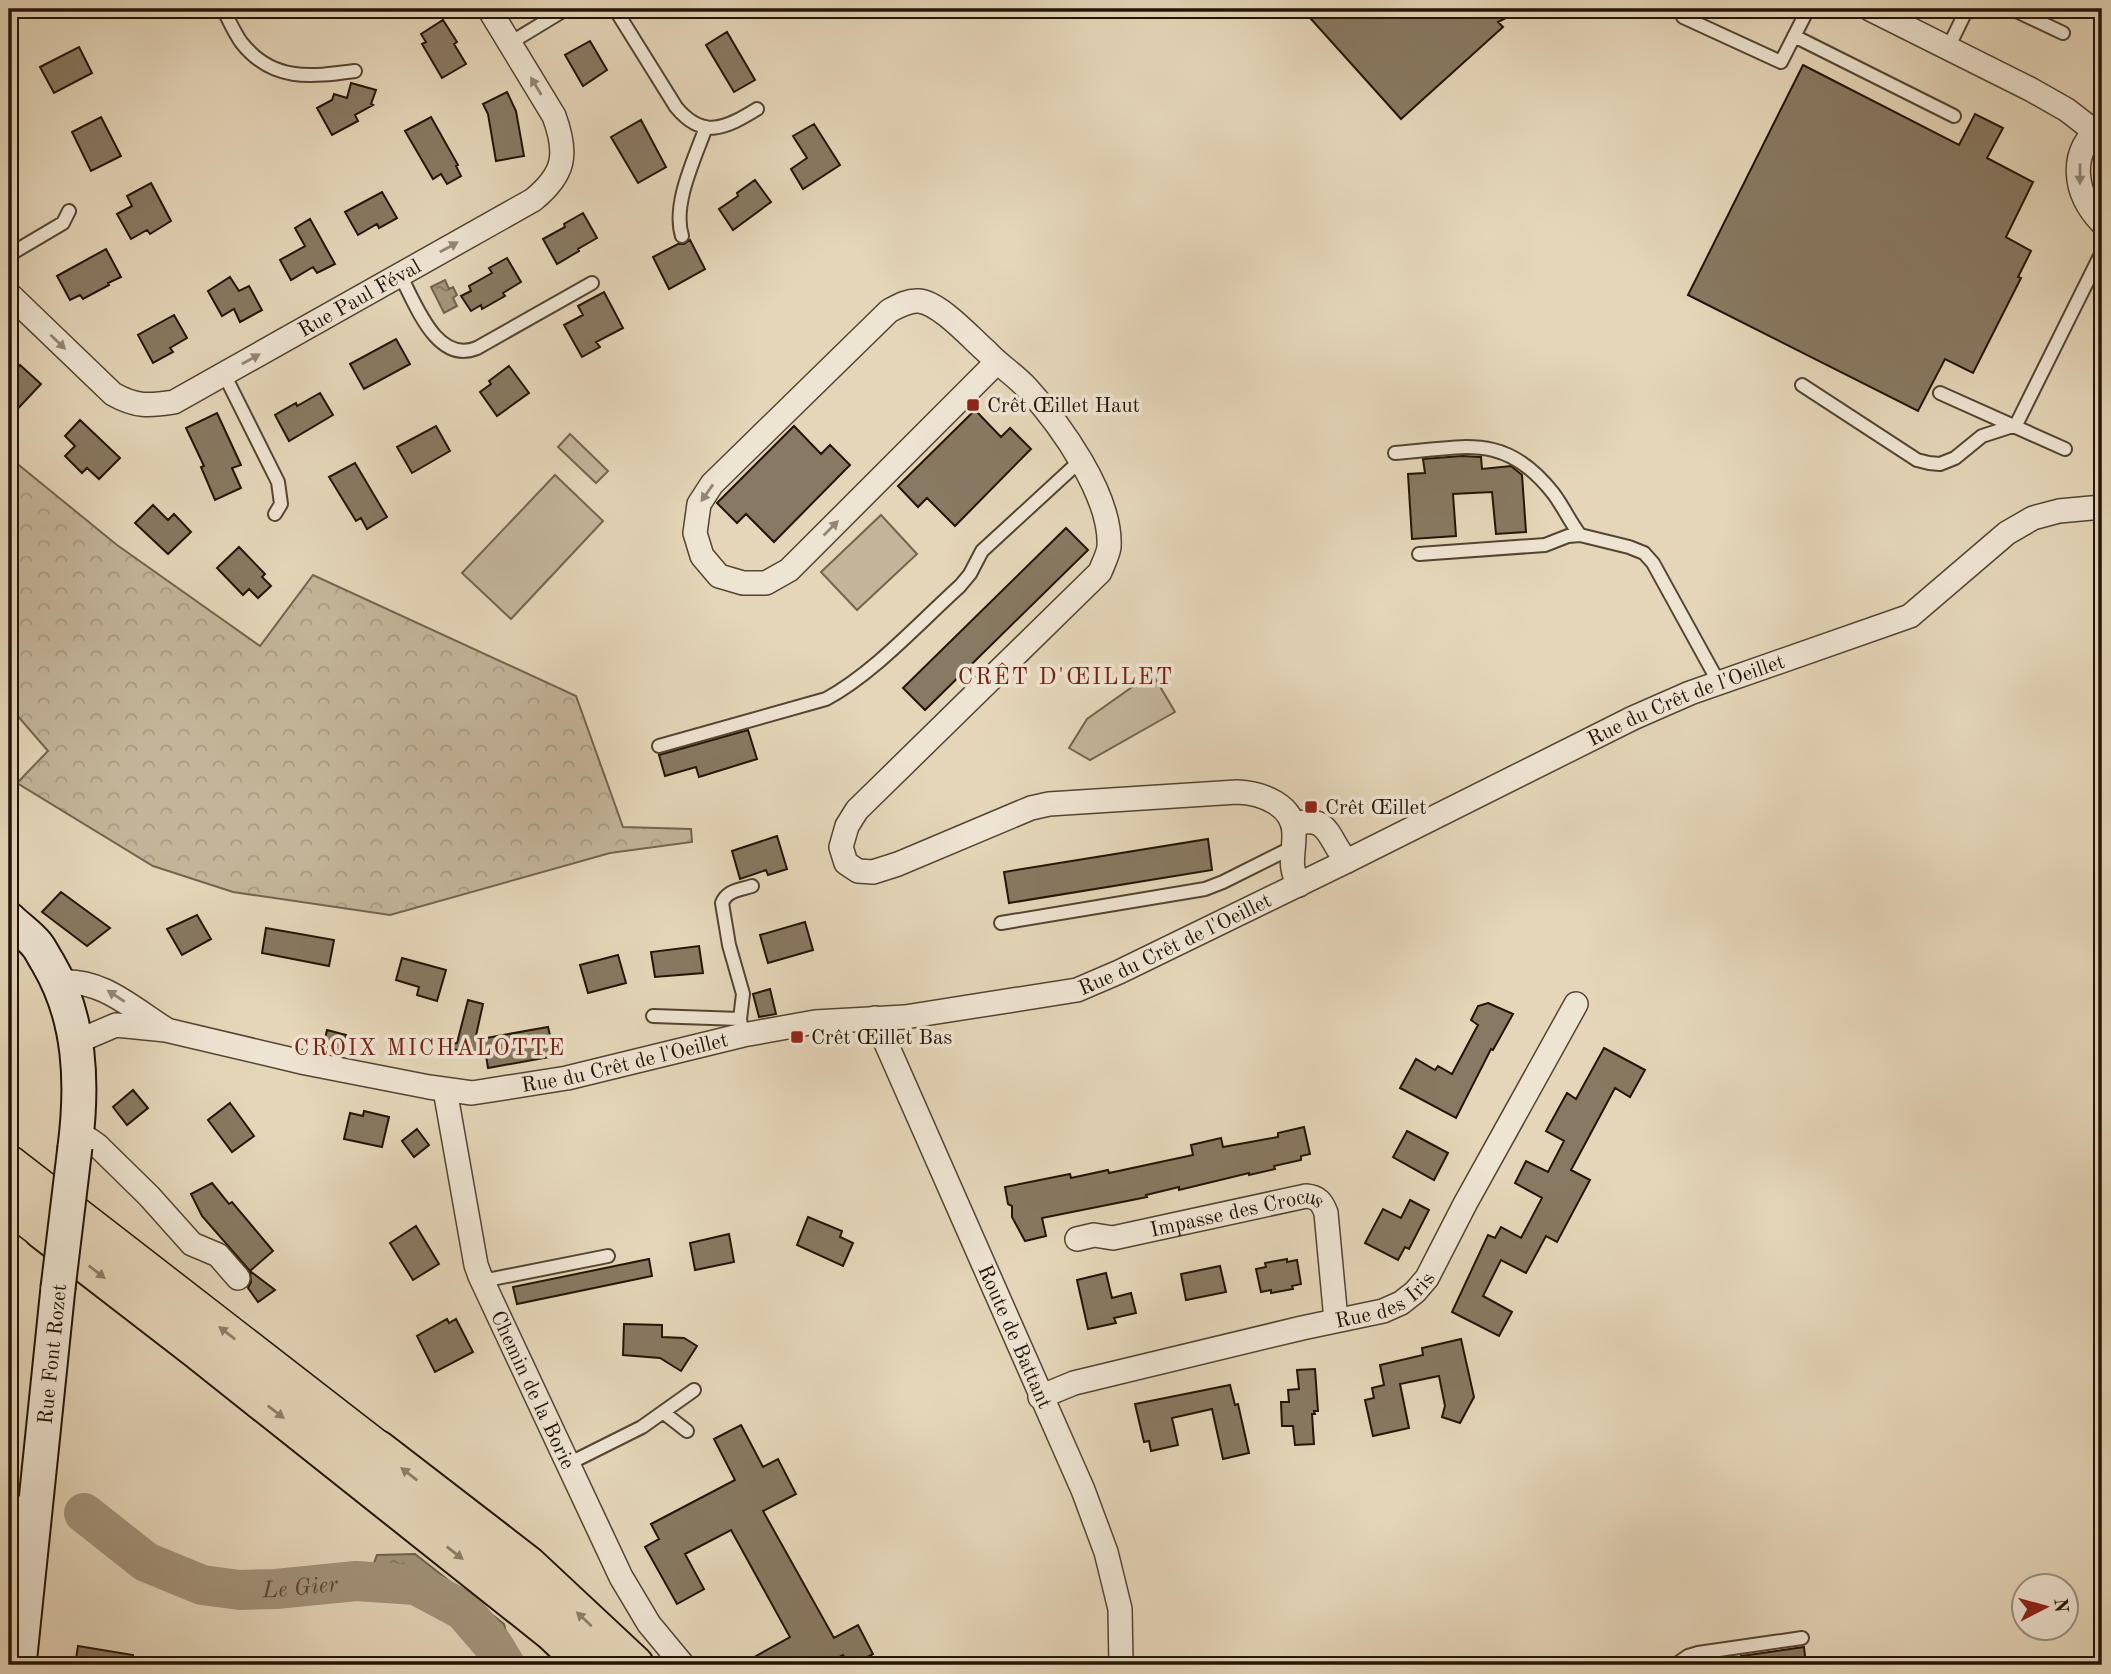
<svg xmlns="http://www.w3.org/2000/svg" width="2111" height="1674" font-family="'Old Standard TT',serif">
  <defs>
    <pattern id="forest-crowns" width="20" height="18" patternUnits="userSpaceOnUse" patternTransform="scale(1.75)"><rect width="20" height="18" fill="#c4b59a"/><path d="M2 6a3 3 0 1 1 6 0M12 15a3 3 0 1 1 6 0" fill="none" stroke="#a89b83"/></pattern>
    <pattern id="water-ripples" width="26" height="14" patternUnits="userSpaceOnUse" patternTransform="scale(1.75)"><rect width="26" height="14" fill="#a3947b"/><path d="M2 4q2-2 4 0t4 0M15 11q2-2 4 0t4 0" fill="none" stroke="#847863"/></pattern>
  </defs>
  <rect width="100%" height="100%" fill="#e5d6b9"/>
  <filter id="stains"><feTurbulence type="fractalNoise" baseFrequency=".00286" numOctaves="4"/><feColorMatrix values="0 0 0 0 .2 0 0 0 0 .09 0 0 0 0 .02 0 0 0 .5 -.17"/></filter>
  <radialGradient id="worn" r=".72"><stop offset=".6" stop-color="#630" stop-opacity="0"/><stop offset="1" stop-color="#630" stop-opacity=".3"/></radialGradient>
  <!-- forest -->
  <path fill="url(#forest-crowns)" stroke="#74644f" stroke-width="2" d="M9 457 117 545 260 646 313 575 576 696 623 827 691 829 692 842 610 853 390 915 233 892 153 866 17 783 48 751 9 706Z"/>
  <!-- park -->
  <path fill="#c4b59a" stroke="#74644f" stroke-width="2" d="M570 434 608 471 596 483 558 447Z
    M555 475 603 521 511 619 462 573Z
    M881 515 917 554 857 610 821 572Z
    M1152 673 1175 712 1090 760 1069 748 1087 719Z"/>
  <!-- water -->
  <path fill="url(#water-ripples)" stroke="#70614b" stroke-width="2" d="M445 280 449 289 453 287 457 295 453 298 457 306 444 313 431 287Z
    M415 1554 504 1624 510 1648 520 1665H489C449 1616 436 1590 369 1577L377 1555Z"/>
  <g fill="none" stroke-linecap="round" stroke-linejoin="round">
    <!-- river -->
    <path stroke="#a3947b" stroke-width="40" id="s1" d="M84 1513 146 1562 202 1585 240 1590 276 1589 356 1581 416 1585 463 1610 493 1645 505 1665"/>
  </g>
  <!-- building -->
  <path fill="#887962" stroke="#231404" stroke-width="2" d="M1302 9H1523L1498 22 1503 27 1401 119Z
    M443 20 457 42 454 44 466 64 442 78 422 44 426 42 421 34Z
    M727 32 755 80 734 92 706 45Z
    M590 41 607 70 583 86 565 55Z
    M79 47 92 73 54 93 40 67Z
    M1803 65 1959 145 1975 114 2003 128 1987 158 2033 182 2006 237 2031 251 2018 277 2021 278 1973 373 1945 359 1918 411 1688 295Z
    M351 83 376 90 371 104 373 105 355 115 358 121 332 135 317 108 332 100 334 94 347 98Z
    M507 92 516 111 524 156 496 161 488 114 483 104Z
    M101 117 121 156 91 171 72 132Z
    M431 117 458 165 456 166 461 176 447 184 441 174 433 179 405 131Z
    M641 120 666 167 638 183 611 137Z
    M814 124 840 165 803 189 791 169 807 158 793 136Z
    M755 180 771 202 733 230 719 209 738 196 737 193Z
    M151 183 171 221 150 234 147 230 131 239 117 214 132 206 127 196Z
    M382 192 397 218 379 228 377 224 358 235 345 212Z
    M583 213 597 238 578 249 579 251 557 264 543 239 565 227 564 224Z
    M310 219 335 264 317 273 313 267 291 280 280 260 305 246 295 228Z
    M690 240 705 269 669 289 653 257 678 244H684Z
    M106 249 121 277 108 283 109 285 83 299 80 295 70 300 57 276Z
    M507 258 521 282 503 293 505 296 482 309 481 305 471 311 461 296 471 291 469 286 492 273 489 268Z
    M230 277 239 291 249 286 262 310 240 322 234 309 222 316 208 291Z
    M604 292 623 328 596 342 600 347 582 357 564 325 583 315 578 306Z
    M174 315 187 338 170 348 173 352 153 363 138 335Z
    M396 339 410 364 364 389 350 364Z
    M20 365 41 384 9 418V377Z
    M509 366 529 393 497 416 480 392 491 384 489 381Z
    M320 393 333 415 289 441 275 415 296 403 297 406Z
    M975 410 1001 437 1010 428 1031 449 955 526 927 498 918 507 898 486Z
    M217 413 241 465 232 468 241 488 215 500 201 467 204 466 186 428Z
    M80 420 120 458 99 479 87 468 82 473 65 456 75 446 65 436Z
    M436 426 450 451 412 473 397 447Z
    M794 426 821 454 830 445 850 465 774 542 746 514 737 523 717 503Z
    M1462 456 1481 457 1482 469 1511 466 1522 475 1526 532 1496 534 1492 492 1472 493 1453 494 1456 536 1412 539 1408 474 1425 473 1423 459Z
    M355 463 387 517 367 529 361 518 356 521 329 477Z
    M153 505 168 520 174 514 191 532 168 554 135 523Z
    M1066 528 1088 550 925 710 903 688Z
    M239 547 265 574 262 577 271 586 258 598 249 589 243 595 217 568Z
    M748 730 757 759 699 777 696 767 665 776 659 755Z
    M777 836 787 869 768 875 766 870 740 879 732 851Z
    M1208 839 1212 870 1009 903 1004 872Z
    M61 892 110 928 87 946 42 912Z
    M197 915 211 939 182 955 167 929Z
    M805 922 813 950 768 963 760 935Z
    M266 928 334 940 329 966 262 953Z
    M699 946 703 973 655 977 651 952Z
    M618 955 626 983 588 993 580 965Z
    M402 958 446 970 437 1001 417 995 419 987 396 980Z
    M770 989 776 1014 759 1017 753 994Z
    M468 1000 483 1004 475 1040 548 1027 555 1056 488 1068 486 1055 446 1048V1046L457 1043Z
    M1488 1003 1513 1014 1493 1050 1491 1049 1456 1118 1400 1088 1416 1059 1435 1070 1438 1066 1452 1074 1478 1025 1471 1020 1478 1006Z
    M327 1030 346 1035 342 1052 323 1048Z
    M1604 1048 1645 1070 1630 1097 1615 1088 1571 1170 1590 1180 1557 1242 1546 1236 1526 1273 1501 1260 1483 1296 1512 1312 1499 1336 1452 1312 1488 1235 1495 1238 1501 1227 1521 1238 1542 1198 1515 1183 1526 1161 1548 1172 1564 1141 1546 1131 1567 1093 1576 1099Z
    M133 1090 148 1108 127 1125 113 1107Z
    M230 1103 254 1136 232 1152 208 1120Z
    M364 1111 389 1117 382 1147 344 1139 350 1113 363 1116Z
    M1304 1127 1310 1154 1301 1156V1160L1274 1166 1275 1169 1249 1175V1173L1179 1190V1187L1146 1195 1147 1197 1042 1218 1046 1236 1025 1241 1012 1217V1206L1008 1204 1005 1187 1070 1174 1071 1178 1108 1170 1109 1173 1193 1155 1191 1145 1221 1138 1223 1147 1278 1137V1133Z
    M417 1129 429 1145 414 1157 402 1141Z
    M1407 1131 1448 1153 1434 1180 1393 1157Z
    M212 1183 229 1204 232 1202 273 1251 250 1271 202 1216 191 1194Z
    M1410 1200 1429 1210 1409 1249 1405 1247 1398 1260 1365 1243 1383 1209 1401 1218Z
    M808 1217 842 1231 840 1237 853 1243 843 1266 797 1245Z
    M416 1226 439 1264 413 1280 390 1243Z
    M729 1234 734 1262 695 1270 690 1243Z
    M649 1259 652 1276 517 1304 513 1287Z
    M1287 1259V1262L1297 1260 1301 1284 1292 1286 1293 1289 1271 1293V1290L1261 1292 1256 1269 1266 1267 1265 1263Z
    M1220 1266 1226 1292 1186 1300 1181 1274Z
    M250 1271 275 1290 258 1302 248 1288 251 1282Z
    M1106 1273 1112 1298 1131 1293 1136 1313 1114 1318 1116 1323 1088 1329 1077 1280Z
    M447 1319 449 1323 456 1319 473 1352 435 1372 417 1336Z
    M624 1324 662 1325V1337L684 1338 697 1346 681 1371 660 1358 623 1355Z
    M1461 1339 1474 1397 1460 1423 1442 1417 1445 1406 1439 1376 1400 1384 1409 1428 1373 1436 1365 1400 1374 1398 1372 1388 1384 1385 1380 1365 1423 1355 1422 1348Z
    M1315 1369 1318 1411H1314L1315 1414H1312L1314 1444 1295 1445 1293 1426H1282L1281 1402H1289L1288 1390 1299 1389 1297 1370Z
    M1230 1385 1235 1405 1238 1404 1249 1453 1223 1459 1212 1409 1172 1418 1178 1445 1151 1451 1149 1441 1144 1442 1135 1404Z
    M741 1425 763 1467 778 1459 796 1494 763 1511 834 1638 858 1625 873 1654 853 1665H849L843 1655 824 1665H740L790 1637 731 1530 685 1554 704 1589 677 1604 645 1547 659 1539 651 1524 735 1480 714 1439Z
    M78 1646 133 1655 132 1665H75Z
    M1804 1647 1806 1665H1741V1656Z"/>
  <g fill="none" stroke-linecap="round" stroke-linejoin="round">
    <defs>
      <path id="lane" d="M223 9C229 20 234 32 241 42 272 82 310 77 355 71
        M615 9 676 107C703 140 726 128 757 109
        M2012 9 2063 33
        M1683 17 1781 62 1808 9
        M1794 36 1954 116
        M510 43 566 9
        M1948 48 1967 9
        M682 236C672 204 695 158 706 127
        M9 255 63 223 69 211
        M400 275C415 302 436 365 477 348L592 283
        M224 374 278 482 281 504 275 514
        M1802 385 1917 460 1929 463 1940 464 1955 458 1982 436 2016 425 2102 252
        M1940 393 2065 449
        M1395 453C1464 448 1504 431 1553 493 1563 506 1570 522 1580 535
        M1419 554 1545 545 1568 536 1580 535 1629 547 1644 553 1653 563 1719 683
        M659 746 826 699C874 673 919 623 960 586L970 574 982 551 1081 460
        M1001 923 1205 889 1223 882 1293 847
        M653 1016 740 1019
        M743 1035 740 1019 743 994 729 945 722 903C727 890 740 890 752 886
        M482 1281 608 1256
        M664 1413 687 1431
        M568 1464 642 1427 694 1390
        M1675 1665 1688 1656 1698 1653 1802 1638"/>
      <g id="street">
        <path d="M1870 9 2030 89 2067 110 2094 131"/>
        <path d="M2102 125C2067 153 2074 194 2102 223"/>
        <path id="s2" d="M9 294 113 394C136 407 149 406 174 402L533 200C565 174 568 154 554 116L489 9"/>
        <path d="M997 362 789 570 766 583H743L719 576 702 556 695 533 699 504 712 484 889 311C898 306 908 300 919 301 940 303 971 338 987 352 999 365 1015 375 1027 388 1060 424 1112 496 1109 547 1108 555 1103 564 1100 572L857 810 847 826 841 847 846 863 858 871 873 872 898 864 1031 808 1049 804 1237 792C1262 793 1295 805 1294 835 1294 856 1288 865 1299 885"/>
        <path d="M1293 825C1330 812 1328 841 1347 861"/>
        <path d="M59 982C100 978 131 1007 164 1028"/>
        <path id="s3" d="M875 1018 1083 1490 1106 1552 1120 1609 1121 1665"/>
        <path id="s4" d="M76 1042 116 1025 166 1030 306 1063 429 1087 472 1093 567 1078 743 1035 815 1022 905 1017 1077 990 1119 972 1347 861 1633 718 1690 693 1910 616 2007 533 2033 518 2059 511 2102 507"/>
        <path id="s5" d="M445 1090 476 1265 480 1276 621 1577 649 1624 683 1665"/>
        <path d="M76 1137 90 1140 97 1145 149 1196 192 1244 218 1255 238 1278"/>
        <path id="s6" d="M1077 1239 1094 1235 1113 1238 1306 1196C1318 1197 1322 1202 1326 1213L1336 1320"/>
        <path id="s7" d="M1040 1397 1074 1383 1302 1328 1383 1311 1401 1303 1415 1292 1427 1278 1465 1204 1576 1004"/>
        <path d="M9 1508H36"/>
      </g>
      <path id="secondary" d="M9 919C18 928 29 935 37 945 41 950 44 957 48 963 81 1019 83 1084 75 1147
        M19 1665 58 1288"/>
      <path id="primary" d="M9 1164 378 1450
        M9 1204 43 1230"/>
      <path id="highway" d="M43 1230 197 1349 552 1631 588 1665
        M378 1450 527 1565 634 1665"/>
    </defs>
    <!-- lane casing -->
    <use href="#lane" stroke="#544431" stroke-width="16"/>
    <!-- street casing -->
    <use href="#street" stroke="#544431" stroke-width="26"/>
    <!-- secondary casing -->
    <use href="#secondary" stroke="#231404" stroke-width="37"/>
    <!-- primary casing -->
    <use href="#primary" stroke="#231404" stroke-width="40"/>
    <!-- highway casing -->
    <use href="#highway" stroke="#231404" stroke-width="42"/>
    <!-- lane -->
    <use href="#lane" stroke="#eee4d2" stroke-width="12"/>
    <!-- street -->
    <use href="#street" stroke="#eee4d2" stroke-width="23"/>
    <!-- secondary -->
    <use href="#secondary" stroke="#eee4d2" stroke-width="33"/>
    <!-- primary -->
    <use href="#primary" stroke="#e5d6b9" stroke-width="37"/>
    <!-- highway -->
    <use href="#highway" stroke="#e5d6b9" stroke-width="38"/>
    <defs>
      <path id="secondary-bridge" d="M58 1288 75 1147"/>
    </defs>
    <!-- secondary-bridge casing -->
    <use href="#secondary-bridge" stroke="#231404" stroke-width="37" stroke-linecap="butt"/>
    <!-- secondary-bridge -->
    <use href="#secondary-bridge" stroke="#eee4d2" stroke-width="33"/>
  </g>
  <!-- one-way arrows -->
  <defs><path id="oneway-solid" d="M-6-.8H1V-3.2L6.5 0L1 3.2V.8H-6Z" transform="scale(1.75)"/></defs>
  <g fill="#938675">
    <use href="#oneway-solid" transform="translate(536 86) rotate(-121)"/>
    <use href="#oneway-solid" transform="translate(2080 174) rotate(90)"/>
    <use href="#oneway-solid" transform="translate(449 247) rotate(-29)"/>
    <use href="#oneway-solid" transform="translate(58 342) rotate(44)"/>
    <use href="#oneway-solid" transform="translate(251 359) rotate(-29)"/>
    <use href="#oneway-solid" transform="translate(707 493) rotate(125)"/>
    <use href="#oneway-solid" transform="translate(831 528) rotate(-45)"/>
    <use href="#oneway-solid" transform="translate(116 996) rotate(-147)"/>
  </g>
  <g fill="#8e7f68">
    <use href="#oneway-solid" transform="translate(97 1272) rotate(38)"/>
    <use href="#oneway-solid" transform="translate(227 1333) rotate(-142)"/>
    <use href="#oneway-solid" transform="translate(276 1412) rotate(38)"/>
    <use href="#oneway-solid" transform="translate(409 1474) rotate(-142)"/>
    <use href="#oneway-solid" transform="translate(455 1553) rotate(38)"/>
    <use href="#oneway-solid" transform="translate(584 1619) rotate(-137)"/>
  </g>
  <!-- markers -->
  <g fill="#8f2418" stroke="#eee4d2" stroke-width="2.5">
    <rect x="966" y="398" width="14" height="14" rx="3.5"/>
    <rect x="1304" y="800" width="14" height="14" rx="3.5"/>
    <rect x="790" y="1030" width="14" height="14" rx="3.5"/>
  </g>
  <g text-anchor="middle" stroke-width="7" stroke-linejoin="round" paint-order="stroke">
    <!-- street labels -->
    <g font-size="21" fill="#231404" stroke="#eee4d2">
      <text dy="7" stroke="none"><textPath href="#s2" startOffset="420">Rue Paul Féval</textPath></text>
      <text dy="7" stroke="none"><textPath href="#s4" startOffset="1696">Rue du Crêt de l'Oeillet</textPath></text>
      <text dy="7" stroke="none"><textPath href="#s4" startOffset="1129">Rue du Crêt de l'Oeillet</textPath></text>
      <text dy="7" stroke="none"><textPath href="#s4" startOffset="562">Rue du Crêt de l'Oeillet</textPath></text>
      <text dy="7" stroke="none"><textPath href="#s6" startOffset="164">Impasse des Crocus</textPath></text>
      <text dy="7" stroke="none"><textPath href="#s7" startOffset="360">Rue des Iris</textPath></text>
      <text dy="7" stroke="none"><textPath href="#s3" startOffset="348">Route de Battant</textPath></text>
      <text transform="translate(52 1354) rotate(-84)" y="7">Rue Font Rozet</text>
      <text dy="7" stroke="none"><textPath href="#s5" startOffset="315">Chemin de la Borie</textPath></text>
    </g>
    <!-- poi labels -->
    <g font-size="21" fill="#231404" stroke="#eee4d2" text-anchor="start">
      <text x="987" y="412">Crêt Œillet Haut</text>
      <text x="1325" y="814">Crêt Œillet</text>
      <text x="811" y="1044">Crêt Œillet Bas</text>
    </g>
    <!-- neighbourhood labels -->
    <g font-size="23" letter-spacing="2" fill="#7a1f14" stroke="#eee4d2">
      <text x="1066" y="684">CRÊT D'ŒILLET</text>
      <text x="430" y="1055">CROIX MICHALOTTE</text>
    </g>
    <!-- water labels -->
    <g font-size="23" font-style="italic" fill="#564734" stroke="#eee4d2">
      <text dy="8" stroke="none"><textPath href="#s1" startOffset="238">Le Gier</textPath></text>
    </g>
  </g>
  <!-- margin -->
  <rect width="2111" height="1674" fill="none" stroke="#e5d6b9" stroke-width="35"/>
  <rect x="10" y="10" width="2090" height="1653" fill="none" stroke="#231404" stroke-width="3.5"/>
  <rect x="18" y="18" width="2076" height="1639" fill="none" stroke="#231404" stroke-width="2"/>
  <!-- north arrow -->
  <g transform="translate(2045 1607) rotate(84)"><circle r="33" fill="#eee4d2" stroke="#9d9180" stroke-width="2"/>
  <path d="M0-5L12 26L0 18L-12 26Z" fill="#8f2418"/>
  <text y="-10" font-size="19" font-weight="bold" text-anchor="middle" fill="#231404">N</text>
  </g>
  <rect width="100%" height="100%" filter="url(#stains)"/>
  <rect width="100%" height="100%" fill="url(#worn)"/>
</svg>
